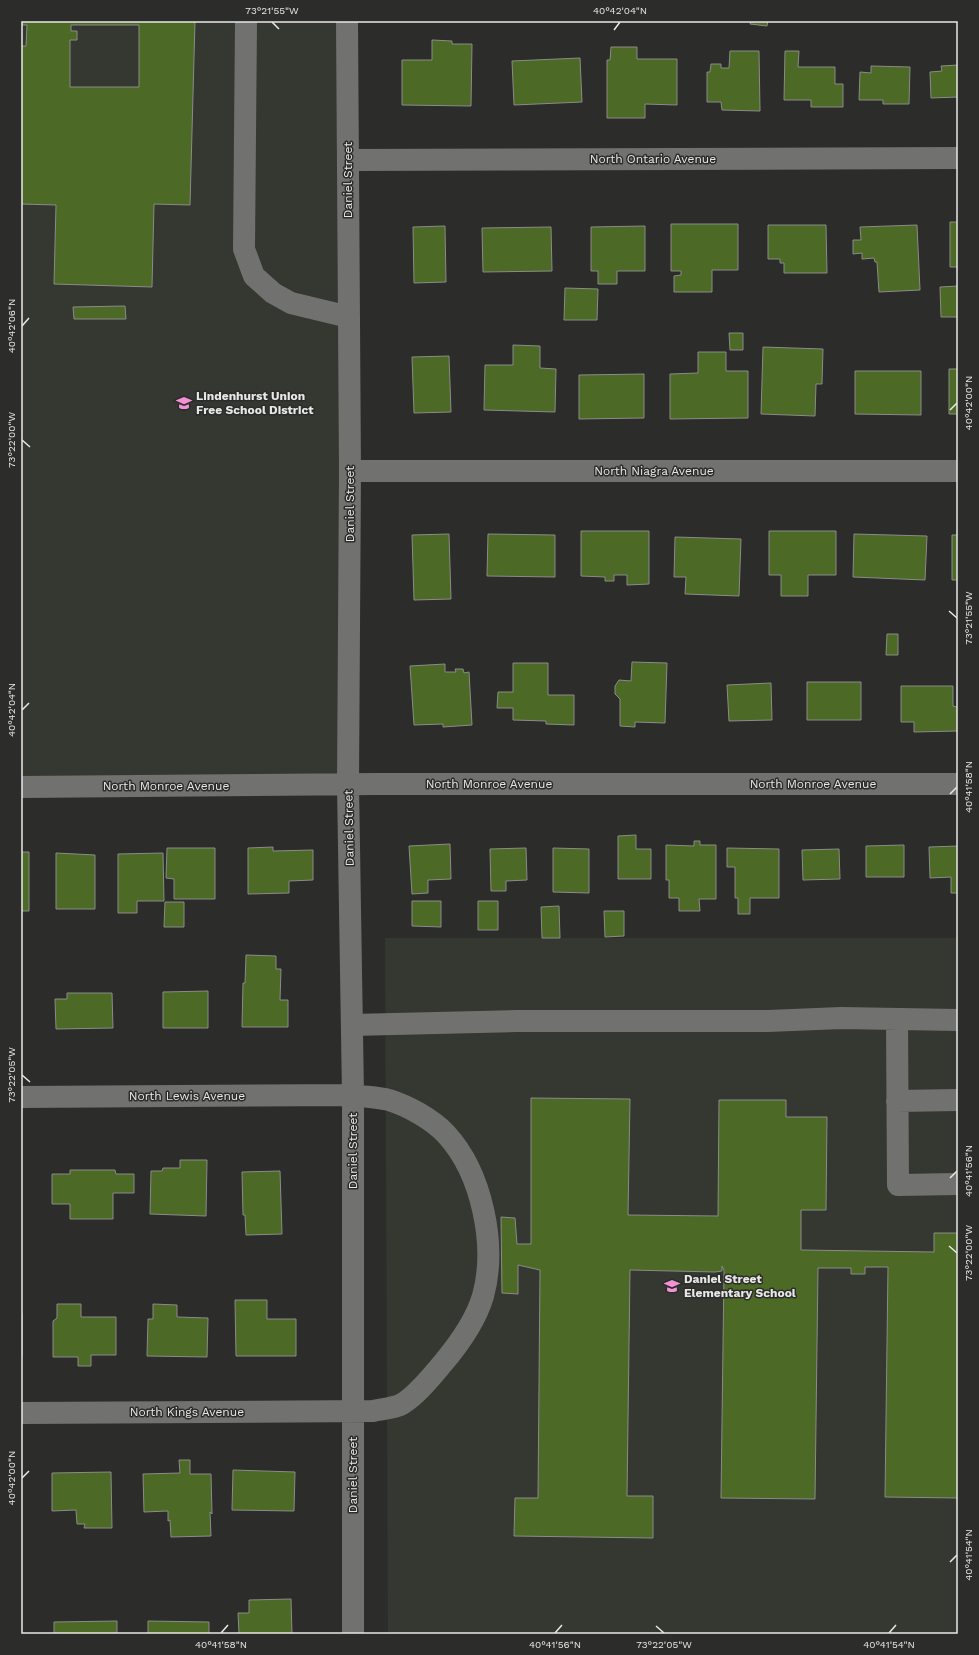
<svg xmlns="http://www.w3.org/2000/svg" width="979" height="1655" font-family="'Work Sans',sans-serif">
  <rect width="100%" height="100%" fill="#2c2d2b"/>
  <!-- built -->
  <path fill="#343830" d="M21 21H346L348 784 21 787Z
    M385 938H958V1634H388Z"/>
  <!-- building -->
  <path fill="#4c6925" stroke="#8a8c89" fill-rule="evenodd" d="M21 21H195L190 205 154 204 152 287 54 284 56 205 21 204V46H26L27 25H21ZM71 25H139V87H70V40H77V31H71Z
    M751 21H768L767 26 750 24Z
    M432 40 452 41V44H472L471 106 402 105V60H432Z
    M611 47H637V59H677V105L645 104V118H607V60H610Z
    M730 51H759L760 111 722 110 721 102H707V72H710L711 64H721V68H729Z
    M785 51H799L798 67H835V84H843V107H811V100H784Z
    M580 58 582 102 514 105 512 61Z
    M958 65V97L931 98 930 72 942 71 941 66Z
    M871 66 910 67 909 104H883V100H859L860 72 871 73Z
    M950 222H958V267H950Z
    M671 224H738V270H712V292H674V276L681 275V271H671Z
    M768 225H826L827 273H784V263H780V259H768Z
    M917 225 920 290 879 292 877 262H875L874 258 862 259V253L853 254V240H861L860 227Z
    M445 226 446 282 414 283 413 227Z
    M645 226V271H617V284H598V271H591V227Z
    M551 227 552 271 483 272 482 228Z
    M958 286V317H941L940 287Z
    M565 288 598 289 597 320H564Z
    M125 306 126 319H74L73 307Z
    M729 333H743V350H730Z
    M513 345 540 346V368L556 369 555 412 484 410 485 365H513Z
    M763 347 823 349 822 384H816L815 416 761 414Z
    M698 352H726V371H748V418L670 419V374L698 373Z
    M449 356 451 412 414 413 412 357Z
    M949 369H958V414H949Z
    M855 371H921V415L855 414Z
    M644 374V418L579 419V375Z
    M581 531H649V584L627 585V575H614V581H605V577L581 576Z
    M769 531H836V575H808V596H781V575H769Z
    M449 534 451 599 414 600 412 535Z
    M488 534 555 535V577L487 576Z
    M854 534 927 536 925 580 853 577Z
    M952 535H958V580H952Z
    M675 537 741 539 739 596 685 594 686 577H674Z
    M887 634H898V655H886Z
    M632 662 667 663 665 723 635 722V727L620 726V699L615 694V686L619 680 631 681Z
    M513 663H548V695H574V725L546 724V721L513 720V708H497L498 692H513Z
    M445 664V672H456L455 669H463L464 673 469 672 472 725 443 727V724L414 725 410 666Z
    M807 682H861V720H807Z
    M771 683 772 720 729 721 727 685Z
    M901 686H953V706L957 707V731L914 732V722H901Z
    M636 835V849H651V879H618V836Z
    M694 841H700V845H716V899H699L700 911H679V898H669V880H666V845L694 846Z
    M450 844 451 879 428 880V893L412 894 409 846Z
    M904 845V877H866V846Z
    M958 846V893H951V877L930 878 929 847Z
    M273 847V851L313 850V880L289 881V893L248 894V848Z
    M167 848H215V899H174V879L166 878Z
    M526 848 527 880 506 881V891H491L490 849Z
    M553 848 589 849V893L553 892Z
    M727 848 779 849V898H750V914H738V898H735V867H727Z
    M839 849 840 879 803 880 802 850Z
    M21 852H29V911H21Z
    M56 853 95 855V909H56Z
    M163 853 164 901H137V913H118V854Z
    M412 901H441V927L412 926Z
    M478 901H498V930H478Z
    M165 902H184V927H164Z
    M559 906 560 938H542L541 907Z
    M604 911H624V936L605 937Z
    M246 955 276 956V969H281L280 1000H288V1027H242L243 983H245Z
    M208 991V1028H163V992Z
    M67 993H112L113 1028 56 1029 55 999H67Z
    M531 1098 630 1099 628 1215 718 1216 719 1100H786V1117H827L826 1210H801V1250L934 1252V1233H958V1498L885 1497 888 1267H865V1274H851V1268H818L815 1499 721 1498 724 1270 722 1266V1271L715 1272 630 1270 627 1496H653V1538L514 1536 515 1498H538L540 1270 518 1265V1294L502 1293 501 1217 515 1218 517 1244H531Z
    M180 1160H207L206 1216 150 1214 151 1171H162L163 1168H180Z
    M70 1170H115L116 1174H134V1193H113V1219H70V1204H52V1174H70Z
    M280 1171 282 1234 246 1235 245 1215H243L242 1172Z
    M235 1300H267V1319H296V1356H236Z
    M57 1304H81V1317H116V1355H91V1366H78V1357H53V1321L57 1318Z
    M153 1304 177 1305V1317L208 1318 207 1357 147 1356 148 1319H153Z
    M21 1313H22V1356H21Z
    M179 1460H190V1474H211L212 1514 210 1512 211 1536 171 1537 170 1520 168 1521V1511L144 1512 143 1474 180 1473Z
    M233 1470 295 1472 294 1511 232 1510Z
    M111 1472 112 1528H84L85 1524H77L76 1510 52 1511V1473Z
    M291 1599 292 1634H239L238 1613H249V1600Z
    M117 1621V1634H54V1622Z
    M148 1621 209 1622V1634H148Z"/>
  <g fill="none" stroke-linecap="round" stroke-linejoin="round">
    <!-- minor -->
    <path stroke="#71726f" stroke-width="22" d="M246 21 244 249 254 276 273 293 291 303 349 317
      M347 21 350 471 348 784 353 1095V1634
      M348 160 958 158
      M350 471H958
      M21 787 376 784H958
      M897 1019 898 1185 958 1184
      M352 1025 516 1021H768L841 1018 958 1020
      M21 1097 353 1095C365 1097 378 1097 389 1100 408 1106 432 1119 446 1134 482 1173 497 1245 483 1296 476 1320 459 1344 443 1363 432 1376 417 1395 402 1404 395 1408 382 1409 373 1411L21 1413
      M897 1101 958 1100"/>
  </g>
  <!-- ticks -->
  <path fill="none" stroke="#e8e9e7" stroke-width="1.5" d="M272 22 279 29M614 30 620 22M22 326 29 318M950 410 957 403M22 440 30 447M949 611 957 618M22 710 29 703M950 794 957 787M22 1075 30 1082M950 1178 957 1171M949 1246 957 1253M22 1478 29 1471M950 1562 957 1555M656 1626 664 1633M221 1633 228 1625M555 1633 562 1625M889 1633 896 1625"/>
  <!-- icons -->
  <defs>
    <symbol id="school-bare" viewBox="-9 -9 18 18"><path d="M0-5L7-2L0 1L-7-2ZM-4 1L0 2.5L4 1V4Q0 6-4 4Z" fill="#f391d5" stroke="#2c2d2b" stroke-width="2.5" paint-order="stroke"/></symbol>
  </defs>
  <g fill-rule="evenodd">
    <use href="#school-bare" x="173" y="392" width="22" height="22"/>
    <use href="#school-bare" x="661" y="1275" width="22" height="22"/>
  </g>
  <g text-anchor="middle" stroke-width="3" stroke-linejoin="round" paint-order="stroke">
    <!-- street labels -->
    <g font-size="12" fill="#e8e9e7" stroke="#2c2d2b">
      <text x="653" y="163">North Ontario Avenue</text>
      <text transform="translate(348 180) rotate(-90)" y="4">Daniel Street</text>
      <text x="654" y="475">North Niagra Avenue</text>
      <text transform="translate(350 504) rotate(-90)" y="4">Daniel Street</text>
      <text x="489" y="788">North Monroe Avenue</text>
      <text x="813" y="788">North Monroe Avenue</text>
      <text x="166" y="790">North Monroe Avenue</text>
      <text transform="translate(349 828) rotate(-91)" y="4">Daniel Street</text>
      <text x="187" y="1100">North Lewis Avenue</text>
      <text transform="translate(353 1151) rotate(-90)" y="4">Daniel Street</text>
      <text x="187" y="1416">North Kings Avenue</text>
      <text transform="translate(353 1475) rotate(-90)" y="4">Daniel Street</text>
    </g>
    <!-- poi labels -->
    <g font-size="12" font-weight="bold" fill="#e8e9e7" stroke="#2c2d2b" text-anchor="start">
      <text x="196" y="400">Lindenhurst Union<tspan x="196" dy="14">Free School District</tspan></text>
      <text x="684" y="1283">Daniel Street<tspan x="684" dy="14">Elementary School</tspan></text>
    </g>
  </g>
  <!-- border -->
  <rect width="979" height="1655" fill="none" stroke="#2c2d2b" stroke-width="44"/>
  <rect x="22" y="22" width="935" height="1611" fill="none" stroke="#e8e9e7" stroke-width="1.5"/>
  <g font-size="10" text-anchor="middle" fill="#e8e9e7">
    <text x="272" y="14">73°21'55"W</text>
    <text x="620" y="14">40°42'04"N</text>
    <text transform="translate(11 326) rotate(-90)" y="4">40°42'06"N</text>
    <text transform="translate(968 403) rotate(-90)" y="4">40°42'00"N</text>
    <text transform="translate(11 440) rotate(-90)" y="4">73°22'00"W</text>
    <text transform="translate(968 618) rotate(-90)" y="4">73°21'55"W</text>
    <text transform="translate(11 710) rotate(-90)" y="4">40°42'04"N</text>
    <text transform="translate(968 787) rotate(-90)" y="4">40°41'58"N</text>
    <text transform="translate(11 1075) rotate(-90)" y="4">73°22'05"W</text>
    <text transform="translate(968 1171) rotate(-90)" y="4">40°41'56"N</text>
    <text transform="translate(968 1253) rotate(-90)" y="4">73°22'00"W</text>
    <text transform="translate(11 1478) rotate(-90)" y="4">40°42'00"N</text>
    <text transform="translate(968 1555) rotate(-90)" y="4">40°41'54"N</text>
    <text x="221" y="1648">40°41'58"N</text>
    <text x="555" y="1648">40°41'56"N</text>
    <text x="664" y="1648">73°22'05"W</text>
    <text x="889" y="1648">40°41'54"N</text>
  </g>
</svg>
